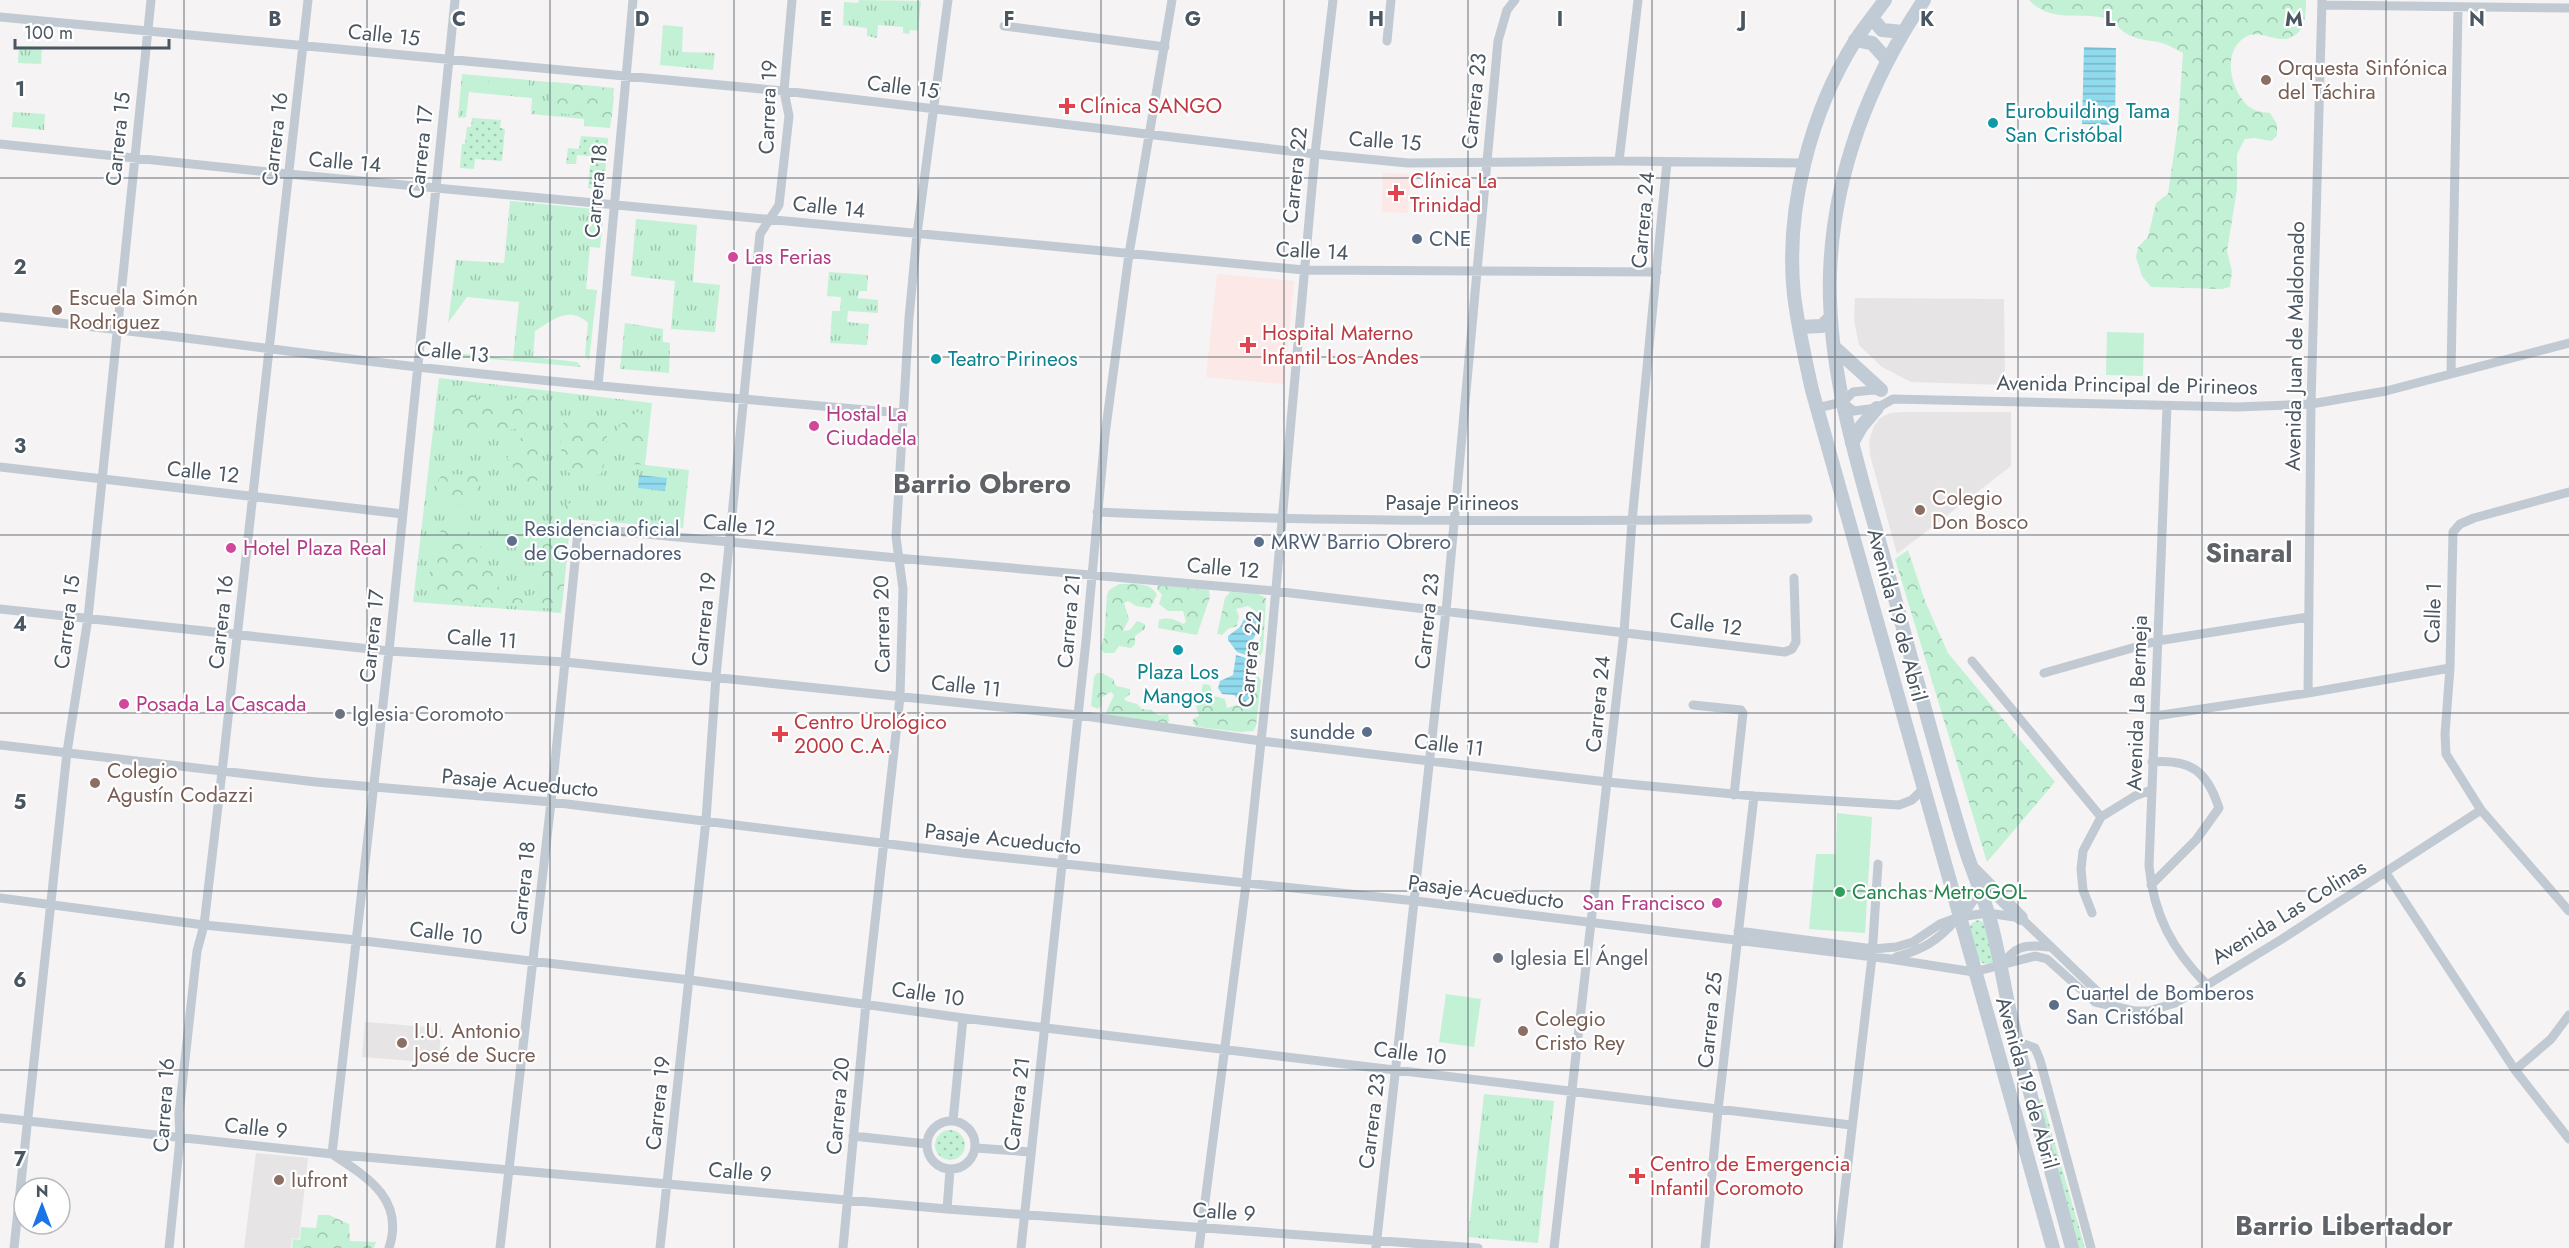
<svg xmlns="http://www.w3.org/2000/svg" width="2569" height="1248" font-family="Jost,sans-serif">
  <defs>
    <pattern id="grass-tufts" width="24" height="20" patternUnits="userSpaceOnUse" patternTransform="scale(1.5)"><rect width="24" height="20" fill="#c3f1d5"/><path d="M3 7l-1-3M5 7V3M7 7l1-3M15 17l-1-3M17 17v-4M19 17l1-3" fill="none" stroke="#a0c6b0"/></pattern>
    <pattern id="forest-crowns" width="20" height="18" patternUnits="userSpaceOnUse" patternTransform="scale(1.5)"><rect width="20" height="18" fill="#c3f1d5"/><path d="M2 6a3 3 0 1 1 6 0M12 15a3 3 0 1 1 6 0" fill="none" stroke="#a0c6b0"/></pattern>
    <pattern id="park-dots" width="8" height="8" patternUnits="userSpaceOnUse" patternTransform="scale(1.5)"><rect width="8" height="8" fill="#c3f1d5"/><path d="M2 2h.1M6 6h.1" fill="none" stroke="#a0c6b0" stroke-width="1.8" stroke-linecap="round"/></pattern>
    <pattern id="water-rules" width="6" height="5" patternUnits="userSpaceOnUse" patternTransform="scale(1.5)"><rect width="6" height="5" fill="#90daee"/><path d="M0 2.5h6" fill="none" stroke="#78b4c4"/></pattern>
  </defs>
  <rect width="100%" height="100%" fill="#f5f3f3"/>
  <!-- education -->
  <path fill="#e6e4e5" d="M1855 298 2004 299 2005 385 1911 382 1882 367 1859 345 1854 321Z
    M1905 412H2011V466L1897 554 1870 455 1869 440 1874 426 1880 418 1890 413Z
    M365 1022 441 1028 439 1063 362 1057Z
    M256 1153 308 1158 299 1239 292 1238 291 1248H244Z"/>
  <!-- medical -->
  <path fill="#fce8e6" d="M1383 173 1411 174 1408 213 1382 212Z
    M1217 274 1294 281 1284 384 1206 377Z"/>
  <!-- grass -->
  <path fill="url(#grass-tufts)" d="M859 0 921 1 918 31 910 30 909 34 903 33V27L878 25 877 38 867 36V28L843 25 844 2 858 3Z
    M663 25 683 27 682 52 715 53 713 70 660 65Z
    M19 46 42 47 41 64 18 63Z
    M462 74 614 88 610 128 584 126V119L531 114 532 98 469 92 466 117 458 118Z
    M13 112 45 114 44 130 12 127Z
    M510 201 595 209 603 219 600 248 590 247 586 289 597 290 589 360 585 355 588 323C570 305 552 320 535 331L533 357 577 362 581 367 444 355 445 352 513 359 519 302 467 297 448 323 456 260 504 263Z
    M636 219 697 225 693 282 720 285 715 332 671 329 675 281 631 276Z
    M829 272 868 275 867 291H859L858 298 878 300V313L848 311 847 322 869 324 867 345 830 343 832 311H840L841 297 827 296Z
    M625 323 663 329V342L670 343 669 373 620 369Z
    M439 378 652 403 645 465 689 470 683 528 570 519 561 613 413 602Z
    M1484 1094 1554 1101 1538 1243 1468 1237Z"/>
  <!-- forest -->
  <path fill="url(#forest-crowns)" d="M2029 0H2306C2306 13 2306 30 2292 37 2276 45 2260 27 2244 38 2223 52 2230 86 2245 103 2252 111 2261 112 2270 113L2277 124V136L2271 141 2255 138 2245 139 2237 154V189L2227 251 2232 271 2230 287 2222 289 2151 287 2142 276 2136 257 2138 247 2148 237 2156 203 2168 194 2178 125 2183 53C2177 50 2169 45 2162 43 2151 40 2137 40 2127 34 2118 29 2115 20 2104 18 2079 12 2050 23 2029 0Z
    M553 82 602 87 611 91 614 97 611 122 600 124 594 118 552 112 549 99 554 89 550 84Z
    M454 386C472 386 473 404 496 404 511 404 526 387 541 399L542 414 537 428 513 429 505 434 450 429C440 419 447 402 449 389Z
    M637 412 648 416 643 464C634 466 631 464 627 456L631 447C628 441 623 442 620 437 612 426 630 418 637 412Z
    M569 417 600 419 608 425 604 465 601 474C590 478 574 477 565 470 561 454 558 436 565 419Z
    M520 438H537L544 442 539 478 534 483 512 478 513 466 507 458Z
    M444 474 475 475C485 484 473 497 465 505L455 506 439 500C436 491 435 480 444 474Z
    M570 503 580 507 581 516H571L562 607 558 609 444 601 431 594C426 580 433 534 446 525L456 523 465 526 480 546 482 562 495 576 500 591 520 599 530 597 537 591 544 568 542 544 557 531V516L561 507Z
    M1908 550 1925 601 1948 653 2055 782 1987 862 1895 559Z
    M1119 584C1132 584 1151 581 1157 595L1150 608 1136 606 1128 601 1124 603 1129 619 1123 631 1130 630 1137 621 1145 624V629L1135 636V644L1131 648 1119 646 1114 653H1104L1100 648 1104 638 1107 595 1109 590Z
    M1158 585 1209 590 1210 597 1197 635 1158 628 1159 620C1168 617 1175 619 1183 624L1186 622 1183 611H1168L1159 604 1162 595 1157 589Z
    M1230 592 1256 593 1266 598 1263 650 1261 655 1254 654 1250 650 1252 645 1259 642 1262 624 1260 614 1248 606 1236 609 1239 616 1237 626 1228 629 1222 635 1217 634 1225 598Z
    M1097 673H1102L1113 679 1116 686 1130 689V694L1124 699 1126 701 1137 704 1142 709 1151 710 1158 715 1168 714 1169 721 1166 725 1104 717 1114 695 1111 692 1102 697V705L1098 709 1091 706 1094 677Z
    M1258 676 1261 680 1256 726 1253 731 1241 732 1197 727 1193 724V719L1199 716 1196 706 1204 700 1201 692 1203 684 1210 685 1213 696 1225 699 1227 708 1236 705 1246 708 1252 704 1254 696 1252 680Z
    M318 1215H329L349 1224 350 1241 376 1242 374 1248H292L293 1239 300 1240 301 1227 316 1228Z"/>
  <!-- park -->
  <path fill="url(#park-dots)" d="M472 118 501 120 500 128 505 129 502 161 475 159 474 169 460 168 462 144H465L467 127H471Z
    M581 136 608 138 604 190 588 188 591 156 577 155 576 164H566L568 148 579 149Z
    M1978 920 1986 923 1993 961 1990 964 1982 963 1977 957 1970 928 1971 924Z
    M2042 1099 2085 1248H2079L2038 1100Z
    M935 1145a15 15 0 1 1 30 0a15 15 0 1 1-30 0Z"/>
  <!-- pitch -->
  <path fill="#c3f1d5" d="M489 77 529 80 528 96 488 92Z
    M2107 332 2144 333 2143 376 2106 375Z
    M1837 813 1872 817 1865 933 1809 929 1816 854H1836Z
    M1446 994 1481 999 1474 1047 1439 1042Z"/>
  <!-- water -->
  <path fill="url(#water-rules)" d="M2084 47 2116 48 2115 125 2082 124Z
    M639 475 667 478 665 491 638 488Z
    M1247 613 1255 614C1264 628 1250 641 1246 655L1237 652 1228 640V636L1240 627Z
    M1236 655 1246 658 1251 697 1245 702 1240 701 1234 695 1222 694 1218 688 1220 681 1233 675Z"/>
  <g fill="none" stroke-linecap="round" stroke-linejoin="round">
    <!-- street -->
    <path stroke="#c1cad2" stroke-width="9" d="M2322 5 2569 8
      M0 17 784 91 1315 154 1408 163 1619 161 1804 163
      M1004 26 1165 47
      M1387 41 1391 0
      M0 144 288 174 1304 270 1657 272
      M1619 161 1638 0
      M0 317C139 330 278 351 417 367 578 385 740 399 902 413
      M2451 373 2458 7
      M598 386 633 0
      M1843 403 1854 411 1877 408 1893 399 2237 407 2311 404 2386 391 2569 343
      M2167 406 2149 866C2154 916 2172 949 2207 985
      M1817 408 1843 402 1853 392 1873 390 1882 391
      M0 467 403 514
      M2569 492 2474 518 2460 524 2453 532 2450 668 2445 734 2446 754 2481 810 2569 911
      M1097 512C1334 523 1571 521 1808 519
      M0 609 389 651 565 662 1078 715 1261 741 1607 782 1754 796 1899 805 1912 800 1923 789
      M1972 661 2101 817
      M2044 673 2157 641 2308 617
      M2308 693 2311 404 2322 0
      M1693 705 1741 710 1743 713 1734 795
      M2155 716 2308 693 2450 668
      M0 745 316 782 551 802 962 853 1416 901 1890 959 1974 972 2035 956 2047 959 2095 1002 2134 1011H2149L2175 1003 2207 985 2282 939 2481 810
      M2386 873 2515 1070 2569 1139
      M2151 885 2196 840 2219 808C2207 771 2191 759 2152 762
      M0 898 204 925 356 940 690 980 963 1018 1851 1125
      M2092 913 2083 890 2081 869 2083 851 2101 817 2135 796 2151 790
      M1738 931 1873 949 1896 947 1913 942 1940 924 1959 917 1988 913 2021 918 2102 996 2107 1003
      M1896 957C1924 949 1936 942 1956 920
      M2001 966C2015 946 2024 944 2049 947
      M2016 1041 2035 1048 2040 1060 2091 1248
      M2515 1070 2551 1039 2569 1015
      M0 1118 332 1154 947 1209 1478 1248
      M927 1145a24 24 0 1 1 48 0a24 24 0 1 1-48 0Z
      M953 1121 963 1018
      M853 1136 927 1144
      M976 1148 1030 1152
      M947 1209 950 1170
      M1376 1247 1446 611 1498 41 1507 10 1515 0
      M14 1248 67 752 88 618 151 0
      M169 1248 180 1139 179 1114 197 951 204 925 222 772 308 0
      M389 1248C405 1199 367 1177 332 1154L389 651 455 0
      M500 1248 551 802 578 531 583 528 897 558 1274 591 1785 652 1792 649 1796 642 1794 578
      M660 1248 706 820 716 676 760 234 779 205 789 116 784 91 792 0
      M843 1248 866 1003 900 697 903 589 896 537 909 318 917 234 948 0
      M1021 1248 1086 641 1105 435 1129 254 1172 0
      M1199 1248 1246 884 1269 666 1315 154 1333 0
      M1554 1248 1624 632 1632 521 1667 162
      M1705 1248 1718 1110 1754 796
      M1838 1248 1872 957 1878 864"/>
    <!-- secondary -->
    <path stroke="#c1cbd6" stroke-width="14" d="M1885 0C1875 14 1864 27 1855 41 1810 113 1785 211 1794 295 1798 327 1805 359 1812 390L2053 1248
      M1924 0C1869 81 1833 176 1830 274 1827 373 1859 468 1885 562 1911 656 1935 751 1964 845 1971 868 1981 890 1988 913 1999 948 2003 985 2012 1021 2030 1097 2052 1172 2072 1248
      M1872 18 1882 30 1903 32
      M1855 40 1872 43 1888 61
      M1799 327 1822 326 1831 317
      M1835 348 1881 390
      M1852 443 1861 427 1877 408
      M1974 870 2021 918
      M1959 917 1979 888"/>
  </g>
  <!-- grid -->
  <path fill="none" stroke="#4a5661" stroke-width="1.5" stroke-opacity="0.55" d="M184 0V1248M367 0V1248M550 0V1248M734 0V1248M918 0V1248M1101 0V1248M1284 0V1248M1468 0V1248M1652 0V1248M1835 0V1248M2018 0V1248M2202 0V1248M2386 0V1248M0 178H2569M0 357H2569M0 535H2569M0 713H2569M0 891H2569M0 1070H2569"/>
  <!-- markers -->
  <g fill="#8d6e63" stroke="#fff" stroke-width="2">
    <circle cx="2266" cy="80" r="6"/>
    <circle cx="57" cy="310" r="6"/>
    <circle cx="1920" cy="510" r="6"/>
    <circle cx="95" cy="783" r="6"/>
    <circle cx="1523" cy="1031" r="6"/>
    <circle cx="402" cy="1043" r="6"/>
    <circle cx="279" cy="1180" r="6"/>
  </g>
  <g fill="#e0444e" stroke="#fff" stroke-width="2">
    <path d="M1064 97h6v6h6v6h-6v6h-6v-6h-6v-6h6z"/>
    <path d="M1393 184h6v6h6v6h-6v6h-6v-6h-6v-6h6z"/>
    <path d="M1245 336h6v6h6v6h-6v6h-6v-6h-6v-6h6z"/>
    <path d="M777 725h6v6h6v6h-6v6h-6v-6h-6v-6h6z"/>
    <path d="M1634 1167h6v6h6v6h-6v6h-6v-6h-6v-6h6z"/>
  </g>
  <g fill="#0f9aa8" stroke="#fff" stroke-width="2">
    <circle cx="1993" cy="123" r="6"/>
    <circle cx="936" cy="359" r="6"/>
    <circle cx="1178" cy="650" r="6"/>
  </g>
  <g fill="#5c6f8a" stroke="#fff" stroke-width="2">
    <circle cx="1417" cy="239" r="6"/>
    <circle cx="512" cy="541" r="6"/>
    <circle cx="1259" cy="542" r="6"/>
    <circle cx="1367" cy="732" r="6"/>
    <circle cx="2054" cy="1005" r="6"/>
  </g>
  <g fill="#d1479c" stroke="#fff" stroke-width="2">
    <circle cx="733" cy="257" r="6"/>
    <circle cx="814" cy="426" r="6"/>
    <circle cx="231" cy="548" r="6"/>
    <circle cx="124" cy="704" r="6"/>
    <circle cx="1717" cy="903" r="6"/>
  </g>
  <g fill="#6b7280" stroke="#fff" stroke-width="2">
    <circle cx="340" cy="714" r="6"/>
    <circle cx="1498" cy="958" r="6"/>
  </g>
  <circle fill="#2e9e5b" stroke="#fff" stroke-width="2" cx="1840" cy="892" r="6"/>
  <g text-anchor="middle" stroke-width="4.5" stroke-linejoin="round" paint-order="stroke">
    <!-- street labels -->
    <g font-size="21" fill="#4a5661" stroke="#fff">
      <text transform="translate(384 35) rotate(6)" y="7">Calle 15</text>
      <text transform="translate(903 87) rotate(7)" y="7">Calle 15</text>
      <text transform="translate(1474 101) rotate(-84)" y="7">Carrera 23</text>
      <text transform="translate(768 107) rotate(-88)" y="7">Carrera 19</text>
      <text transform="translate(118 139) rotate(-84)" y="7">Carrera 15</text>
      <text transform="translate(275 139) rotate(-83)" y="7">Carrera 16</text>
      <text transform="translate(1385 141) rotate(4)" y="7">Calle 15</text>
      <text transform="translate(421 152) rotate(-84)" y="7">Carrera 17</text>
      <text transform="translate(345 162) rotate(5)" y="7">Calle 14</text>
      <text transform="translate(1295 175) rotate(-84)" y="7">Carrera 22</text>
      <text transform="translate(596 191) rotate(-85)" y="7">Carrera 18</text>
      <text transform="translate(829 207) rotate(6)" y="7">Calle 14</text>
      <text transform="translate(1643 220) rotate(-85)" y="7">Carrera 24</text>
      <text transform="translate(1312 251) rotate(3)" y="7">Calle 14</text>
      <text transform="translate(2295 346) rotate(-89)" y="7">Avenida Juan de Maldonado</text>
      <text transform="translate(453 352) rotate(6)" y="7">Calle 13</text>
      <text transform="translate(2127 385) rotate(1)" y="7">Avenida Principal de Pirineos</text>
      <text transform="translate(203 472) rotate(6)" y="7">Calle 12</text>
      <text x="1452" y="510">Pasaje Pirineos</text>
      <text transform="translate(739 525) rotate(6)" y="7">Calle 12</text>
      <text transform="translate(1223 568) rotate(5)" y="7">Calle 12</text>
      <text transform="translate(2433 613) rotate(-88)" y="7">Calle 1</text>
      <text transform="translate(1897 615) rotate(75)" y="7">Avenida 19 de Abril</text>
      <text transform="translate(704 619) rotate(-84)" y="7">Carrera 19</text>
      <text transform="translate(1069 621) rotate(-85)" y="7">Carrera 21</text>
      <text transform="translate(1427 621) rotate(-84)" y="7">Carrera 23</text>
      <text transform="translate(67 622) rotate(-83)" y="7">Carrera 15</text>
      <text transform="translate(221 622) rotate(-84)" y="7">Carrera 16</text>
      <text transform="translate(882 624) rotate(-91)" y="7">Carrera 20</text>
      <text transform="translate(1706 624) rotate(7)" y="7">Calle 12</text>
      <text transform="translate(372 636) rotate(-84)" y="7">Carrera 17</text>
      <text transform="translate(482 639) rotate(4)" y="7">Calle 11</text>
      <text transform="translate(1250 659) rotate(-85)" y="7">Carrera 22</text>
      <text transform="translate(966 686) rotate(6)" y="7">Calle 11</text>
      <text transform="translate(2137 703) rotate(-88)" y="7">Avenida La Bermeja</text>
      <text transform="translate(1598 704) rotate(-84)" y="7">Carrera 24</text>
      <text transform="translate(1449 745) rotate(7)" y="7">Calle 11</text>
      <text transform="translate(520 783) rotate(5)" y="7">Pasaje Acueducto</text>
      <text transform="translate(1003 839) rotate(6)" y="7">Pasaje Acueducto</text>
      <text transform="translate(523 888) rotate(-84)" y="7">Carrera 18</text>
      <text transform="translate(1486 892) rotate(7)" y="7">Pasaje Acueducto</text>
      <text transform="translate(2289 912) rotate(-32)" y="7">Avenida Las Colinas</text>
      <text transform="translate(446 933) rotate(7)" y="7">Calle 10</text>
      <text transform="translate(928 994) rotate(8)" y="7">Calle 10</text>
      <text transform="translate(1710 1020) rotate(-84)" y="7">Carrera 25</text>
      <text transform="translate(1410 1053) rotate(7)" y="7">Calle 10</text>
      <text transform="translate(2027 1083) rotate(74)" y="7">Avenida 19 de Abril</text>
      <text transform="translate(658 1103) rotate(-84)" y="7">Carrera 19</text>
      <text transform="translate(1017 1104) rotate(-83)" y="7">Carrera 21</text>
      <text transform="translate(164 1105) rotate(-86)" y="7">Carrera 16</text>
      <text transform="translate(838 1106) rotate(-85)" y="7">Carrera 20</text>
      <text transform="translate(1372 1121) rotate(-83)" y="7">Carrera 23</text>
      <text transform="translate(256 1128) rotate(6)" y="7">Calle 9</text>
      <text transform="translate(740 1172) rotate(5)" y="7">Calle 9</text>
      <text transform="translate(1224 1212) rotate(4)" y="7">Calle 9</text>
    </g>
    <!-- education labels -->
    <g font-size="21" fill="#785e54" stroke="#fff" text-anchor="start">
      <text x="2278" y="75">Orquesta Sinfónica<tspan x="2278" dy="24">del Táchira</tspan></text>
      <text x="69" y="305">Escuela Simón<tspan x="69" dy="24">Rodriguez</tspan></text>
      <text x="1932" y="505">Colegio<tspan x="1932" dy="24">Don Bosco</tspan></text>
      <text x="107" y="778">Colegio<tspan x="107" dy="24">Agustín Codazzi</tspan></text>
      <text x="1535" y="1026">Colegio<tspan x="1535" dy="24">Cristo Rey</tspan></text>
      <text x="414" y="1038">I.U. Antonio<tspan x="414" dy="24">José de Sucre</tspan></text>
      <text x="291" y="1187">Iufront</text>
    </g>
    <!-- health labels -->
    <g font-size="21" fill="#be3a42" stroke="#fff" text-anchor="start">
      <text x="1080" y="113">Clínica SANGO</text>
      <text x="1410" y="188">Clínica La<tspan x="1410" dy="24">Trinidad</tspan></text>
      <text x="1262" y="340">Hospital Materno<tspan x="1262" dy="24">Infantil Los Andes</tspan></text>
      <text x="794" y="729">Centro Urológico<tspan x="794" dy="24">2000 C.A.</tspan></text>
      <text x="1650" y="1171">Centro de Emergencia<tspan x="1650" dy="24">Infantil Coromoto</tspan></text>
    </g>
    <!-- culture labels -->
    <g font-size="21" fill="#0d838f" stroke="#fff" text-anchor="start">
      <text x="2005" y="118">Eurobuilding Tama<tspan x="2005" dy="24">San Cristóbal</tspan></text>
      <text x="948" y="366">Teatro Pirineos</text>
      <text x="1178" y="679" text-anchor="middle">Plaza Los<tspan x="1178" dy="24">Mangos</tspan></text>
    </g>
    <!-- service labels -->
    <g font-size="21" fill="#4e5e75" stroke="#fff" text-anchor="start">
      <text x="1429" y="246">CNE</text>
      <text x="524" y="536">Residencia oficial<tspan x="524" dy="24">de Gobernadores</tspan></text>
      <text x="1271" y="549">MRW Barrio Obrero</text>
      <text x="1355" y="739" text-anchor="end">sundde</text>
      <text x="2066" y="1000">Cuartel de Bomberos<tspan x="2066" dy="24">San Cristóbal</tspan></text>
    </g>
    <!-- hotel labels -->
    <g font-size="21" fill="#b23c85" stroke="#fff" text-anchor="start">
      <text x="745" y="264">Las Ferias</text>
      <text x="826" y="421">Hostal La<tspan x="826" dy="24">Ciudadela</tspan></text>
      <text x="243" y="555">Hotel Plaza Real</text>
      <text x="136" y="711">Posada La Cascada</text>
      <text x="1705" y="910" text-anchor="end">San Francisco</text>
    </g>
    <!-- worship labels -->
    <g font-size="21" fill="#5b616d" stroke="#fff" text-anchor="start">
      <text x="352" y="721">Iglesia Coromoto</text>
      <text x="1510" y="965">Iglesia El Ángel</text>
    </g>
    <!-- leisure labels -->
    <g font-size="21" fill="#27864d" stroke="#fff" text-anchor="start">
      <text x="1852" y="899">Canchas MetroGOL</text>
    </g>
    <!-- district labels -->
    <g font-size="27" font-weight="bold" fill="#5f6368" stroke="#fff">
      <text x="982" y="493">Barrio Obrero</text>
      <text x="2249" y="562">Sinaral</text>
      <text x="2344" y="1235">Barrio Libertador</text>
    </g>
  </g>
  <g font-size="20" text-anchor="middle" font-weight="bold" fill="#4a5661" stroke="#fff" stroke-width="4.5" stroke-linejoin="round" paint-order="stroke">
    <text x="275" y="26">B</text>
    <text x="459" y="26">C</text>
    <text x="642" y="26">D</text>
    <text x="826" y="26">E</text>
    <text x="1009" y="26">F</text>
    <text x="1193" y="26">G</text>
    <text x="1376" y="26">H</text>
    <text x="1560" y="26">I</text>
    <text x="1743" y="26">J</text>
    <text x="1927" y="26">K</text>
    <text x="2110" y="26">L</text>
    <text x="2294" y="26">M</text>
    <text x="2477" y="26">N</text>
    <text x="20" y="96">1</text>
    <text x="20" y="274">2</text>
    <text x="20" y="453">3</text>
    <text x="20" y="631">4</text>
    <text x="20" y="809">5</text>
    <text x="20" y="987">6</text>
    <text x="20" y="1166">7</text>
  </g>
  <!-- north arrow -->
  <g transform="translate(42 1206)"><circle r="28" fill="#ffffff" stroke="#b7bbc0" stroke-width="1.5"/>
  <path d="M0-4.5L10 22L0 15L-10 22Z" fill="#1a73e8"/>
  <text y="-9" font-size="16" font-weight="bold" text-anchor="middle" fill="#4a5661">N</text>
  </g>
  <!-- scale -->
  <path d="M15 39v9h154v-9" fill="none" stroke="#4a5661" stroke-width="3"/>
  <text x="24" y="39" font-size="18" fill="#4a5661" stroke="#ffffff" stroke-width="4.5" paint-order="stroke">100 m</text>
</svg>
